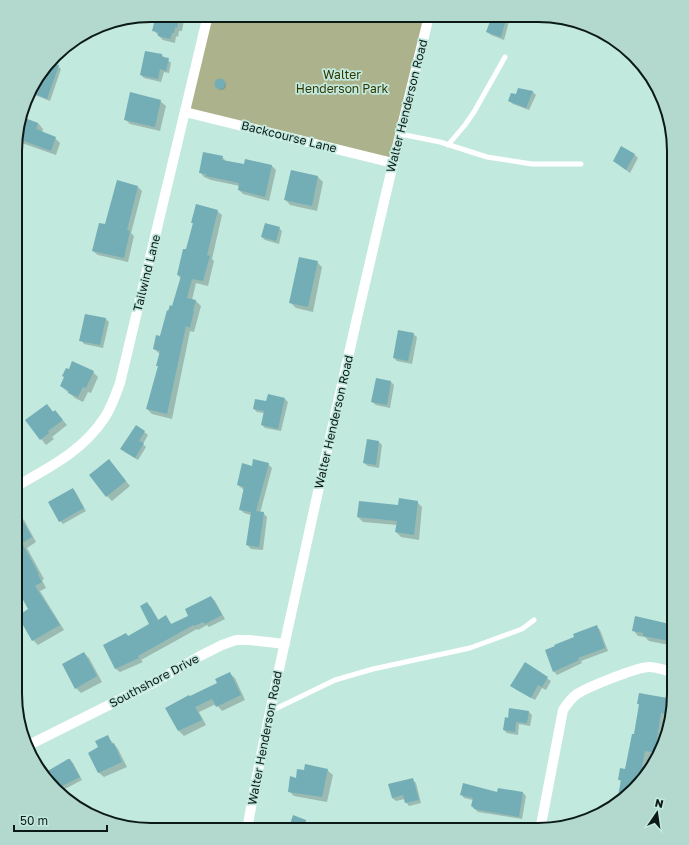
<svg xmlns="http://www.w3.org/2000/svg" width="689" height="845" font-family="'Golos Text',sans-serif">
  <rect width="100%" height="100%" fill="#c2e9de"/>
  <!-- green -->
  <path fill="#acb38c" d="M209 15 428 16 393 162 186 111Z"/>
  <!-- shadow -->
  <path fill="#0003" d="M155 15H185L182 31H179L178 37 176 36 175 43 163 40 153 30 156 21 154 19Z
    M493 16H508L510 18 504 40 491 35 487 32Z
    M162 55 171 63 169 73 164 72 161 82 144 78 141 75Z
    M49 63 58 66 61 69 50 101 35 95 31 91 34 82Z
    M216 85a5 5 0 1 1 10 0a5 5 0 1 1-10 0Z
    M518 89 533 92 536 95 529 110 513 104 509 101 516 95Z
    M160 101 166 106 160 131 130 124 125 119Z
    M21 117 38 123 43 129 42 133 55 138 60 143 56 155 16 141V133Z
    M635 155 638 158 630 173 614 161Z
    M222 157 227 162 245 165 246 160 272 166 276 170 269 201 243 194 239 190 240 186 211 180 204 177 200 172Z
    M291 171 318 177 323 182 317 211 290 205 285 199Z
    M138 187 142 191 131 233 134 236 128 262 98 255 93 251 105 225Z
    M217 211 222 215 212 259 214 261 208 286 196 283 192 300 196 301 201 306 194 332 190 331 172 419 152 414 147 409 159 367 160 354 154 349 173 307 181 279 178 275 187 251 194 224 192 223Z
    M279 228 282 231 279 244 265 240 262 237Z
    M317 262 322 267 313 312 296 308 290 302Z
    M106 319 109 322 103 348 84 344 81 340Z
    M413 334 417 337 412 364 397 361 394 358Z
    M93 372 98 377 91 393 88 392 83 402 75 398 61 386 65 378Z
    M377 379 391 382 394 385 390 408 376 405 372 402Z
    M285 399 288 402 281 431 265 428 262 425 264 413 257 412 254 409 267 402Z
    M47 405 54 413 60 417 67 425 52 437 54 439 46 445 26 420Z
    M136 426 148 435 143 444 146 447 138 460 125 452Z
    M379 442 382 445 379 468 368 466 364 463Z
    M268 464 272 468 260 513H263L267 517 263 550 251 549 247 545 251 515 244 513 240 509 244 490 238 485 252 467Z
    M114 466 130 486 112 501 107 496Z
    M73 489 76 493 86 511 63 524 60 521Z
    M417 502 422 507 419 540 401 537 396 532 397 525 363 522 358 517Z
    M18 515 24 520 36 542 27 548 44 579 42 580 46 588 40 591 64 630 38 645 33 640Z
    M211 597 215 601 225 619 209 627 207 625 198 630 197 629 141 660 143 662 120 672 116 669 126 634 129 637 151 624 147 603 151 607 159 621 166 617 172 625 190 616Z
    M674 626V646L649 641 645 637 638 636 633 630Z
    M597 627 600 630 608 651 581 661 582 663 557 675 554 671 556 647Z
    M84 653 89 658 102 682 81 693 76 688Z
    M525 663 551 681 546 690 542 688 535 700 515 689Z
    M229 673 235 678 245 700 222 711 216 704 199 712 206 725 184 736 179 731 167 708 218 684Z
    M672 700 674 703 669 717H666L662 736 656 756 650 755 647 774 622 797 619 794 621 782 619 779 625 770 635 735 640 705 638 704Z
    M529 712 532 715 530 726 519 724 518 735 507 733 504 730 509 719Z
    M107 736 118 749 127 767 104 777 98 772 99 748Z
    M70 760 73 763 82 780 61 791 52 782Z
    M327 770 333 775 327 802 294 796 289 791 296 779 304 771Z
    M413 780 416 783 421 803 409 806 406 802 405 799 396 801 392 798Z
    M498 793H523L526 796 522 819 478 812 472 806 473 800 464 798 461 794Z
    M305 820 308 824 306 830H289Z
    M153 825 162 826 163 830H152Z"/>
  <!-- building -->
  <path fill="#73aeb7" d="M156 15H180L177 28 175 27 174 33H172L170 39 158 36V32L152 31Z
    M492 16H507L501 37 486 32Z
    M145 51 162 54V57L169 58 166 71 160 69 158 79 140 75Z
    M50 63 59 65 47 99 30 92 33 83Z
    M214.5 84a5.5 5.5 0 1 1 11 0a5.5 5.5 0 1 1-11 0Z
    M518 88 533 91 526 108 508 101 511 93 516 94Z
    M130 92 161 100 155 127 124 120Z
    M22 117 38 123 36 129 56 137 51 151 16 138V133Z
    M621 146 635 154 626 170 613 161Z
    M203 152 223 156 222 160 244 164 245 159 272 165 265 197 238 190 239 183 206 176V174L199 173Z
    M291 170 318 176 312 206 284 200Z
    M117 180 138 186 127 230 130 231 124 258 92 251 99 223 105 224Z
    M196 204 218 210 207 255 210 256 203 281 192 279 187 298 196 300 193 311H194L190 328 186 326 167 414 146 409 158 366H156L160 351 153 349 156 335 160 336 167 310 168 311 170 305 172 306 181 276 177 275 183 249H186L193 223H191Z
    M265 223 280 227 276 241 261 237Z
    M299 257 318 261 308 307 289 303Z
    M85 314 106 318 100 345 79 341Z
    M398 330 414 333 408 361 393 358Z
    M72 361 94 371 86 388 83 387 78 397 68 393 69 391 60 386 64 377 62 376 66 368 69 369Z
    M376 378 391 381 387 405 371 402Z
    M268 394 285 398 278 429 261 425 264 411 253 409 255 399 266 401Z
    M47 404 53 412 55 410 63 420 48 431 49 433 40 440 25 420Z
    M136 425 145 431 139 441 144 443 135 458 120 449Z
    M367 439 379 441 376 465 363 463Z
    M109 459 126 481 106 497 89 475Z
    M253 459 269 463 256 511 264 512 259 547 246 545 251 512 239 510 244 487 237 485 242 463 252 466Z
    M73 488 84 508 59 522 48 502Z
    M399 498 418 501 414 535 395 532 397 521 357 517 359 501 398 505Z
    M15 508 32 537 22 543 39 574 38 575 42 582 35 586 60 625 32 641 18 616 28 609 15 585Z
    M211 596 222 615 205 624 203 622 194 626 193 625 138 656 139 658 115 669 103 645 126 633 128 636 149 624 140 606 147 602 158 620 166 615 171 624 188 616 185 609Z
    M635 616 674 625V642L643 636V633L632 631Z
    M597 625 605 648 578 658 579 660 553 672 545 650 555 646 554 645 574 637 573 634Z
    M84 652 97 676 75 689 62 664Z
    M525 662 548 677 542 687 538 685 531 698 510 686Z
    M230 672 241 695 216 707 212 699 195 707 202 720 178 731 165 708 189 695 190 696 217 683 215 679Z
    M639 693 673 699 670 714 661 713 657 739 661 740 657 753 645 751 641 772 648 773 617 801 621 780H618L620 768 625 769 632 734H634L639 704H637Z
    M509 708 529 711 527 723 516 722 515 732 503 730 505 717 508 718Z
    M108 735 112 744 114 743 122 762 98 773 88 753 98 747 95 741Z
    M68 759H70L80 777 58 788 49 779 46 772Z
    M305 764 328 769 322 797 288 792 290 776 296 778 297 769 304 770Z
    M413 778 419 800 405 803 403 795 392 798 388 784Z
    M463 783 497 792 498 788 523 792 519 817 474 809V808L471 806 473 798 460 795Z
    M293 815 306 820 302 830H288Z"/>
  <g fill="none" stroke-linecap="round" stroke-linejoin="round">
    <!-- lane -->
    <path stroke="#fff" stroke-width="5" d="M400 134 440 142 487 157 532 164H581
      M448 145 465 125 474 112 505 57
      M271 711 335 680 373 669 470 648 522 629 534 620"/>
    <!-- street -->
    <path stroke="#fff" stroke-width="10" d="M185 112 393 163
      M15 487C50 467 83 451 105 417 112 406 116 394 120 383L208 15
      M29 745 155 682 200 656 222 645 236 640H249L285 644
      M247 830C263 736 285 643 305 551 344 372 385 193 429 16
      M540 830 563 710C567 704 571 698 577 694 588 687 637 667 649 667 657 667 666 671 674 672"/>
  </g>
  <g text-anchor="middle" stroke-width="3.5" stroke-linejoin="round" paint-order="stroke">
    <!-- park labels -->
    <g font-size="12" fill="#323700" stroke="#c2e9de">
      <text x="342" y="79">Walter<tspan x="342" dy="14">Henderson Park</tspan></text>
    </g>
    <!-- street labels -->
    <g font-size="12" fill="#0c1a17" stroke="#c2e9de">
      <text transform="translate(407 106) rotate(-76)" y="4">Walter Henderson Road</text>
      <text transform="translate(289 137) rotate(14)" y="4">Backcourse Lane</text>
      <text transform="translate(147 273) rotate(-76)" y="4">Tailwind Lane</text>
      <text transform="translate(334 422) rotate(-77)" y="4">Walter Henderson Road</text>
      <text transform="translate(154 681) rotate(-28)" y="4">Southshore Drive</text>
      <text transform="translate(265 738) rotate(-79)" y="4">Walter Henderson Road</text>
    </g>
  </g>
  <!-- crop -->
  <path d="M0 0H689V845H0ZM151 22H538A129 129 0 0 1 667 151V694A129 129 0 0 1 538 823H151A129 129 0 0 1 22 694V151A129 129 0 0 1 151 22Z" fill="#b3d8ce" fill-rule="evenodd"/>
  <path fill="none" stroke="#0c1a17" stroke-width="2" d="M151 22H538A129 129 0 0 1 667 151V694A129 129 0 0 1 538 823H151A129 129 0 0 1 22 694V151A129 129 0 0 1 151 22Z"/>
  <!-- north arrow -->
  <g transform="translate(657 813) rotate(13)" stroke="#c2e9de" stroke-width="3" paint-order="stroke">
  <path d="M0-3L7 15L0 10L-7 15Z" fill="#0c1a17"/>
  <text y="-6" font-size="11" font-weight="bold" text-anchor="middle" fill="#0c1a17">N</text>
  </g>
  <!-- scale -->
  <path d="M14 825v6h93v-6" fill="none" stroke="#0c1a17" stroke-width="2"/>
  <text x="20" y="825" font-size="12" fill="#0c1a17" stroke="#c2e9de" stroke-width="3" paint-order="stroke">50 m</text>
</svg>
